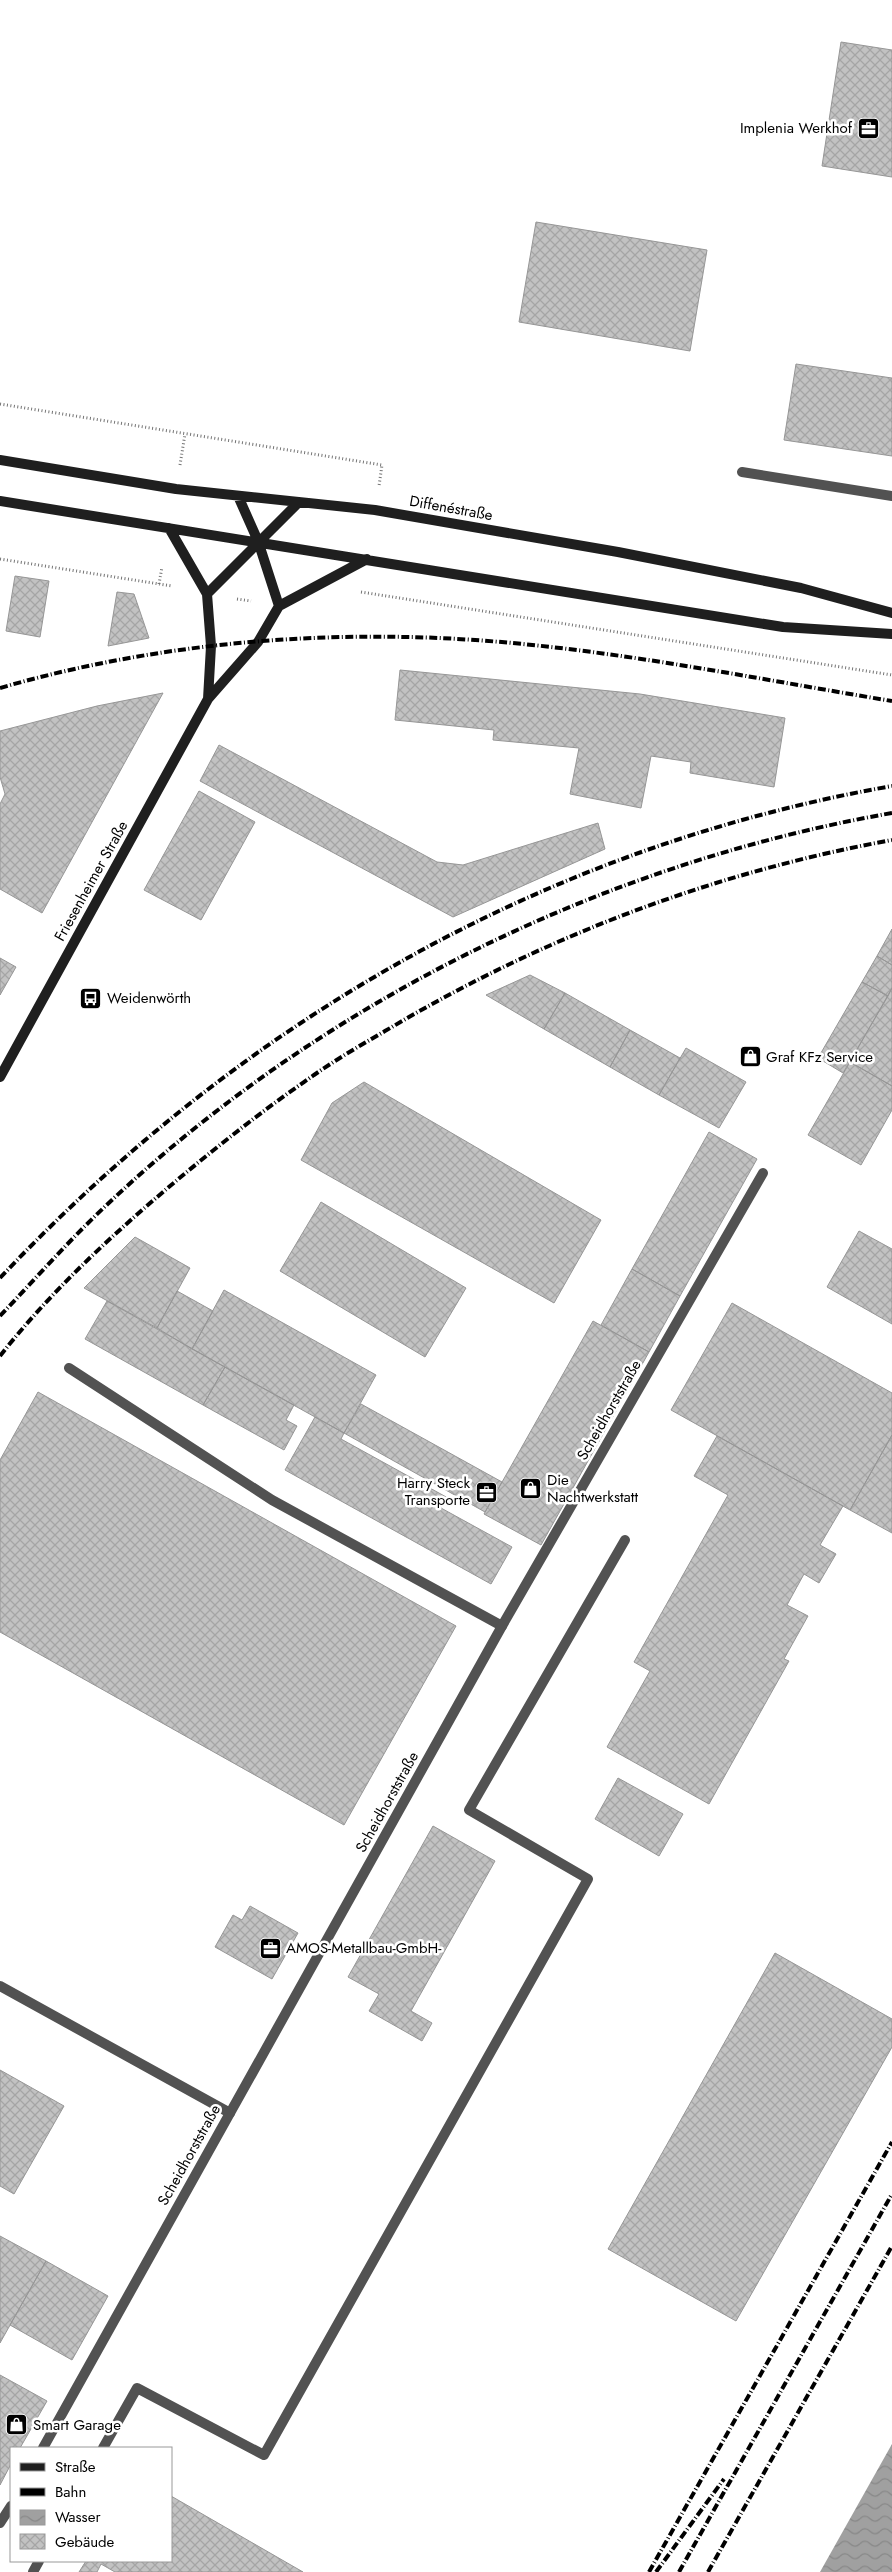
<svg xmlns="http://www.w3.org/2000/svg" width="892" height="2572" font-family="Jost,sans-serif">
  <defs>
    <pattern id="water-waves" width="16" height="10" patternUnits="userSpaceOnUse" patternTransform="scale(1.25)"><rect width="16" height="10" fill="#a0a0a0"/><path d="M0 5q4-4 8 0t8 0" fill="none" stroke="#888"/></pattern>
    <pattern id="building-cross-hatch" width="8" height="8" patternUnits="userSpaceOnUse" patternTransform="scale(1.25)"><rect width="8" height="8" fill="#c2c2c2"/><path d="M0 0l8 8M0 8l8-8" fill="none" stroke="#a5a5a5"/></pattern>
  </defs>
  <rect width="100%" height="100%" fill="#fff"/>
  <!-- water -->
  <path fill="url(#water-waves)" d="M892 2444V2572H820Z"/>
  <!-- building -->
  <path fill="url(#building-cross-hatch)" stroke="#969696" d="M841 42 892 50V177L822 166Z
    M536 222 707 250 690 351 519 322Z
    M796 364 892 378V456L784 440Z
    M15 576 49 581 40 637 6 631Z
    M117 592 134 594 149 638 108 646Z
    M400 670 640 694 785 718 774 787 690 773 691 762 651 756 641 808 570 794 579 748 493 740 494 730 395 720Z
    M163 693 42 913 0 889V804L5 794 0 777V731L97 706Z
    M219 745 437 862 463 865 598 823 605 849 453 917 200 781Z
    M199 791 255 822 201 920 144 890Z
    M892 929V965L877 956Z
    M877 956 892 965V988L888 996 862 982Z
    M0 958 16 967 0 995Z
    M530 975 565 993 544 1029 486 995Z
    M862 982 888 996 843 1073 818 1058Z
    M892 988V1086L850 1062Z
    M565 993 630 1030 610 1067 544 1029Z
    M630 1030 680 1058 659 1095 610 1067Z
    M686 1048 746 1082 719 1128 659 1095Z
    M850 1062 892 1086V1110L861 1165 808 1135Z
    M364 1082 601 1220 554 1303 301 1160 332 1103Z
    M709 1132 757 1159 680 1296 632 1269Z
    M321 1202 466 1288 425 1357 280 1271Z
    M859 1231 892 1249V1324L827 1287Z
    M135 1237 190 1268 157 1328 84 1288Z
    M632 1269 680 1296 649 1352 601 1325Z
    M224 1290 376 1375 344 1433 192 1349Z
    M177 1291 213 1311 192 1349 157 1328Z
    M107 1301 225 1367 203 1405 85 1339Z
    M732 1303 892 1393V1435L850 1510 671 1410Z
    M593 1321 649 1352 541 1545 484 1514Z
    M225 1367 294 1405 286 1420 297 1426 284 1450 203 1405Z
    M38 1392 456 1626 344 1825 0 1632V1460Z
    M361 1404 502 1482 485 1512 344 1433Z
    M315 1417 344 1433 341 1439 448 1498 441 1508 512 1547 491 1584 285 1470Z
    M892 1435V1533L850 1510Z
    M717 1436 843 1506 820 1545 836 1554 819 1583 804 1574 787 1605 808 1616 784 1659 789 1661 709 1804 607 1747 650 1671 634 1662 728 1495 694 1476Z
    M618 1778 683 1814 659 1856 595 1819Z
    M433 1826 495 1861 411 2011 432 2023 422 2041 369 2011 379 1994 348 1977Z
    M250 1906 298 1933 272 1979 215 1947 233 1915 242 1920Z
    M775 1953 892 2019V2047L736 2321 608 2249Z
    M0 2070 64 2106 14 2194 0 2186Z
    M0 2236 46 2261 0 2343Z
    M46 2261 108 2296 72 2360 10 2325Z
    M0 2375 47 2401 20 2448H11V2464L0 2485Z
    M171 2496 303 2572H115L101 2564 97 2572H79L86 2561H171Z"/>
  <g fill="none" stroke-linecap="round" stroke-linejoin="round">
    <!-- path -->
    <path stroke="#747474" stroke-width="3" stroke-dasharray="1 2.5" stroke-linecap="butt" d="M0 404 382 465 379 486
      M180 465 185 434
      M0 559 172 586
      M159 584 162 567
      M361 592 892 675
      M237 599 251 601"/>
    <!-- lane -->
    <path stroke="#525252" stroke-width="10" d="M742 472 892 496
      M69 1368 272 1500 502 1626
      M0 1986 230 2113
      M103 2448 137 2388 264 2455 588 1879 469 1810 625 1540
      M33 2572 39 2561"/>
    <!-- street -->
    <path stroke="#525252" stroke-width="10" d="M43 2448 502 1626 763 1173
      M0 2523 11 2506"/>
    <!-- secondary -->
    <path stroke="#1f1f1f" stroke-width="10" d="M0 460 176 489 375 510 618 552 801 588 892 613
      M238 496 258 541 279 606
      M0 501 783 627 892 634
      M169 528 207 594 211 646 208 699
      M207 594 299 502
      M279 606 367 559
      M0 1077 208 699 258 642 279 606"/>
    <!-- rail -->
    <path stroke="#000" stroke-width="4" stroke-dasharray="8 2.5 1 2.5" stroke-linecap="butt" d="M0 688C131 650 271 634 407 637 569 640 733 675 892 701
      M0 1278C241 1022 544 847 892 786
      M0 1316C37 1277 73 1236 113 1199 326 1000 605 863 892 813
      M0 1356C51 1291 113 1234 176 1181 220 1144 266 1108 314 1075 344 1054 377 1036 409 1017 559 931 721 871 892 840
      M649 2572 892 2142
      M656 2572 724 2479
      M679 2572 892 2194
      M708 2572 892 2246"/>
  </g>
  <!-- icons -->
  <defs>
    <symbol id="office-square" viewBox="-11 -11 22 22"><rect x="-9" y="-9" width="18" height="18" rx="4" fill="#000" stroke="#fff"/><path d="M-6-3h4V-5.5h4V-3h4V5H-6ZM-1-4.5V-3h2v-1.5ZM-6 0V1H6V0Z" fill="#fff"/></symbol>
    <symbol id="bus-square" viewBox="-11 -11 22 22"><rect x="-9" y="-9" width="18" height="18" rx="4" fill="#000" stroke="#fff"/><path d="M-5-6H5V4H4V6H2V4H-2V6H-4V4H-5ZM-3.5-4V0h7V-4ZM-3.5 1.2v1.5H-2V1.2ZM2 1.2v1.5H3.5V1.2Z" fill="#fff"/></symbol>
    <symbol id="shop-square" viewBox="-11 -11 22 22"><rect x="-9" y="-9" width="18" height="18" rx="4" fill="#000" stroke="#fff"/><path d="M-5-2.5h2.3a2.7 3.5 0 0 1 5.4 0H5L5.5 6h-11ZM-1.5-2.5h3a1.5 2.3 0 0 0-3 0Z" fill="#fff"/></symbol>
  </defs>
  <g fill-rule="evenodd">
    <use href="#office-square" x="856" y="116" width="25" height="25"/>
    <use href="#bus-square" x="78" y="986" width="25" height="25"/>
    <use href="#shop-square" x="738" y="1044" width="25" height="25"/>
    <use href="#shop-square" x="518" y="1476" width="25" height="25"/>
    <use href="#office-square" x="474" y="1480" width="25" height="25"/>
    <use href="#office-square" x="258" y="1936" width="25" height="25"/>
    <use href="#shop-square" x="4" y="2412" width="25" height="25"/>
  </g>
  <g text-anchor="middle" stroke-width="5" stroke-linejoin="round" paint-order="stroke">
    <!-- poi labels -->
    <g font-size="15" fill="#000" stroke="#fff" text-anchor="start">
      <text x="852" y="133" text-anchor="end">Implenia Werkhof</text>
      <text x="107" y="1003">Weidenwörth</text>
      <text x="766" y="1062">Graf KFz Service</text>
      <text x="547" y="1485">Die<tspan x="547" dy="17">Nachtwerkstatt</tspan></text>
      <text x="470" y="1488" text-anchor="end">Harry Steck<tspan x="470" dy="17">Transporte</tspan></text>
      <text x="286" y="1953">AMOS-Metallbau-GmbH-</text>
      <text x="33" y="2430">Smart Garage</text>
    </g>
    <!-- street labels -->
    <g font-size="15" fill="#000" stroke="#fff">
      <text transform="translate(451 508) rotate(10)" y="5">Diffenéstraße</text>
      <text transform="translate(91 881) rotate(-61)" y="5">Friesenheimer Straße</text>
      <text transform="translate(609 1410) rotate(-60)" y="5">Scheidhorststraße</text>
      <text transform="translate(387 1802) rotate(-61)" y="5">Scheidhorststraße</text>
      <text transform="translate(189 2155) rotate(-61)" y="5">Scheidhorststraße</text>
    </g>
  </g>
  <!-- legend -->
  <rect x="10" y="2447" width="162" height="115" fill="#ffffff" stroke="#999999"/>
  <rect x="20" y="2463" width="25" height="8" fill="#1f1f1f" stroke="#999999"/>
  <text x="55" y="2472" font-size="15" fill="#000000">Straße</text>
  <rect x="20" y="2488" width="25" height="8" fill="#000000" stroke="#999999"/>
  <text x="55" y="2497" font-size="15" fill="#000000">Bahn</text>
  <rect x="20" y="2510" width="25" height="15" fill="url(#water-waves)" stroke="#999999"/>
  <text x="55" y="2522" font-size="15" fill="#000000">Wasser</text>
  <rect x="20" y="2534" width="25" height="15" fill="url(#building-cross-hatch)" stroke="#999999"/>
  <text x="55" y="2547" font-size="15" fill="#000000">Gebäude</text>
</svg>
